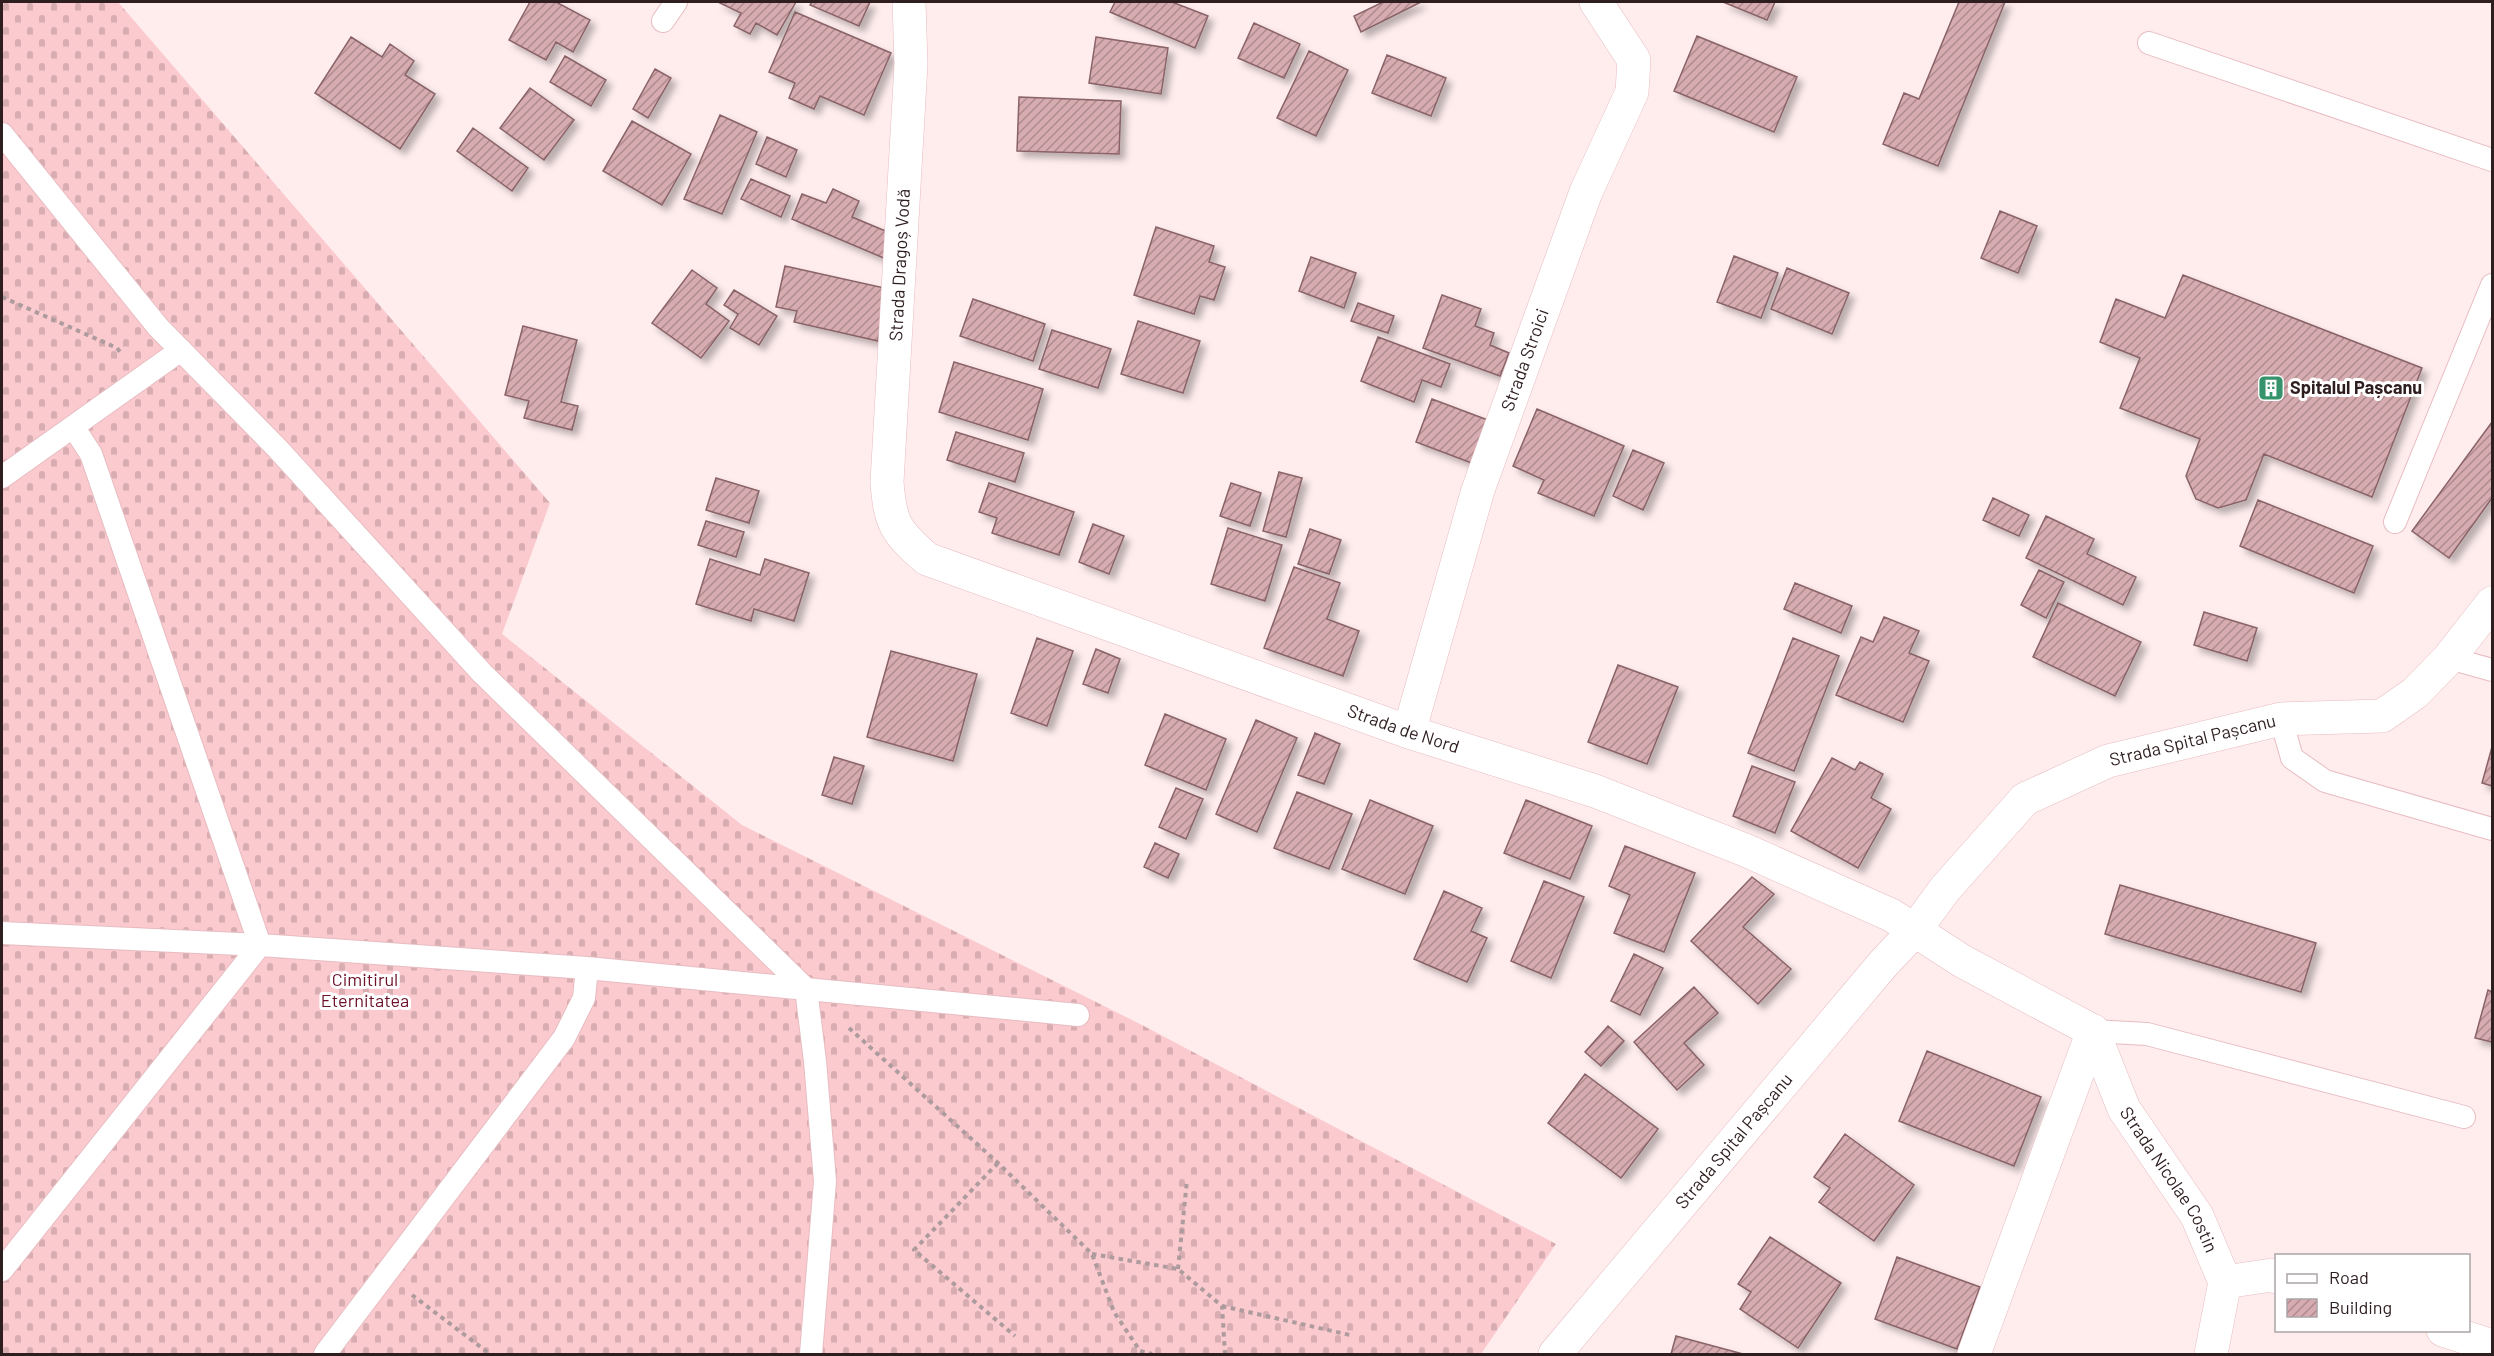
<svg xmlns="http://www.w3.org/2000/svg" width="2494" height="1356" font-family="Barlow,sans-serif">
  <defs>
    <pattern id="cemetery-stones" width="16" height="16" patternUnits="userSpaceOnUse" patternTransform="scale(1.5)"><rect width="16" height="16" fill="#fbcacf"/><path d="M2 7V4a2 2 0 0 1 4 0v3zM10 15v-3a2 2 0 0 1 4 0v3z" fill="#d7adb1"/></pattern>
    <pattern id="building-hatch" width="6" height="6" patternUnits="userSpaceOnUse" patternTransform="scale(1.5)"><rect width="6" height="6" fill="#d6acb0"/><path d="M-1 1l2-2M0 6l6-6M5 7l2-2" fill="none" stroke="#ae8b8f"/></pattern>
    <filter id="shadow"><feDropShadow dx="5.5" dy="5.5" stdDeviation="3" flood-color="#0004"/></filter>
  </defs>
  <rect width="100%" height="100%" fill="#ffedee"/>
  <!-- cemetery -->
  <path fill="url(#cemetery-stones)" d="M2 2H118L550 503 502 634 742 825 1142 1025 1556 1244 1481 1354H2Z"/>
  <!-- building -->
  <path fill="url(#building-hatch)" stroke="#896367" stroke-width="1.5" filter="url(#shadow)" d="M530 2H556L590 20 573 52 556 42 546 60 509 40Z
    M718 2H796L777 35 756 23 750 34 734 26 741 13Z
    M812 2H870L859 26 810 5Z
    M1115 2H1172L1208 16 1195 48 1110 12Z
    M1383 2H1421L1361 32 1354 16Z
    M1723 2H1775L1767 20Z
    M1959 2H2005L1938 166 1883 144 1904 93 1919 99Z
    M795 12 891 53 864 115 820 96 814 109 789 98 795 83 769 72Z
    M1254 23 1300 44 1284 78 1238 58Z
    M1697 36 1797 77 1774 132 1674 91Z
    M351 37 382 57 390 44 414 61 405 75 435 94 400 149 315 93Z
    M1096 37 1168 48 1161 94 1089 83Z
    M1309 51 1348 70 1316 136 1277 118Z
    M1387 55 1446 78 1431 116 1372 93Z
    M565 56 606 80 591 106 550 82Z
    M655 69 671 78 648 118 633 109Z
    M530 88 574 120 544 160 500 128Z
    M1019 97 1121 101 1119 154 1017 151Z
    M720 115 757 132 722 214 684 199Z
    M632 121 691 154 662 205 603 171Z
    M473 128 528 168 512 191 457 151Z
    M767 137 797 150 786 177 756 164Z
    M751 179 790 196 781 217 741 199Z
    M833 189 859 201 852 217 895 235 886 259 792 219 802 194 826 203Z
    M2000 211 2037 226 2018 273 1981 258Z
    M1156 227 1214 246 1209 262 1225 267 1214 300 1200 296 1194 314 1134 295Z
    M1734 256 1778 273 1761 318 1717 302Z
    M1311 257 1356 273 1344 308 1299 291Z
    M785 266 889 289 878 341 794 322 797 311 776 307Z
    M1787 268 1849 293 1832 334 1771 309Z
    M692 270 717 288 706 304 729 321 701 358 652 323Z
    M2183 275 2422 368 2372 497 2264 454 2246 500 2218 508 2196 499 2186 476 2200 439 2120 408 2140 358 2100 342 2116 299 2165 318Z
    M734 290 777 316 759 345 730 328 738 314 724 305Z
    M1442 295 1481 309 1475 326 1494 333 1490 345 1509 353 1500 376 1423 348Z
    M973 299 1045 324 1033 361 960 336Z
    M1358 303 1394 316 1388 333 1351 321Z
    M1138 321 1200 341 1183 393 1121 374Z
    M523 326 577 340 561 402 578 406 572 430 524 418 529 401 505 395Z
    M1052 330 1111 349 1098 388 1039 369Z
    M1378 337 1450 364 1441 387 1422 380 1414 402 1361 381Z
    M954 362 1043 389 1028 440 939 412Z
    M1432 399 1493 422 1477 465 1416 442Z
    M1537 409 1624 446 1594 516 1538 493 1544 480 1513 466Z
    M2492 422V498L2449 558 2412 531Z
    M956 432 1024 453 1015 482 947 460Z
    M1633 450 1664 463 1643 510 1613 496Z
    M1279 472 1302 478 1286 537 1263 531Z
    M716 478 759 491 749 523 706 510Z
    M989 483 1074 512 1059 555 992 533 997 518 979 512Z
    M1231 483 1261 493 1250 526 1220 516Z
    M1993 498 2029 515 2019 536 1983 520Z
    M2258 500 2373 546 2354 593 2240 546Z
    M2046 516 2094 539 2087 554 2136 577 2123 605 2026 558Z
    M706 521 744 532 736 557 698 545Z
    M1093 524 1124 536 1109 574 1079 562Z
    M1228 528 1282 545 1265 601 1211 584Z
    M1310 529 1341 540 1329 574 1298 564Z
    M710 559 760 575 765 559 809 573 794 621 754 609 751 621 696 604Z
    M1294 567 1340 583 1327 619 1359 631 1343 676 1264 648Z
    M2039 570 2064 582 2046 618 2021 605Z
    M1795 583 1852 606 1841 633 1784 609Z
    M2058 603 2141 642 2115 696 2033 657Z
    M2204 612 2257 628 2247 661 2194 645Z
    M1884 617 1919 631 1909 653 1929 661 1903 722 1836 695 1861 637 1873 642Z
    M1037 638 1073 651 1047 726 1011 713Z
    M1793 638 1839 656 1794 771 1748 753Z
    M1096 649 1120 659 1108 693 1083 684Z
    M891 651 977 674 953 761 867 737Z
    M1618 665 1678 687 1647 764 1588 742Z
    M1165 714 1226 739 1206 790 1145 765Z
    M1256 720 1297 738 1257 832 1216 814Z
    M1315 733 1340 744 1324 784 1298 775Z
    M2492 747V786L2482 783Z
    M834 757 864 766 852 804 822 795Z
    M1832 758 1855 770 1860 762 1883 774 1871 798 1891 809 1858 868 1791 831Z
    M1752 766 1795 782 1775 833 1733 816Z
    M1176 788 1203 799 1186 839 1159 827Z
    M1297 792 1352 814 1329 869 1274 848Z
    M1370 800 1433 826 1405 894 1342 869Z
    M1526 800 1592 826 1570 879 1504 853Z
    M1155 843 1179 854 1168 878 1144 867Z
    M1625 846 1695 873 1664 952 1614 933 1630 895 1609 886Z
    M1752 877 1774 894 1743 927 1791 969 1758 1004 1691 941Z
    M1544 881 1584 897 1551 978 1511 961Z
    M2120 885 2316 943 2301 992 2105 934Z
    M1444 891 1482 908 1471 931 1487 938 1467 982 1414 959Z
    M1634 954 1663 968 1640 1015 1611 1001Z
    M1694 987 1718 1013 1684 1043 1704 1065 1677 1090 1634 1042Z
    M2488 990 2492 992V1042L2475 1038Z
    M1608 1026 1624 1041 1601 1066 1585 1052Z
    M1927 1051 2041 1097 2014 1166 1899 1121Z
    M1585 1074 1658 1129 1621 1178 1548 1123Z
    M1845 1134 1914 1185 1874 1241 1819 1202 1830 1188 1814 1177Z
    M1770 1237 1841 1283 1798 1348 1740 1309 1751 1292 1738 1284Z
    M1897 1257 1980 1287 1957 1349 1875 1319Z
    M1676 1336 1743 1354H1671Z"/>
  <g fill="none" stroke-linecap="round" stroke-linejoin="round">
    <defs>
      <path id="service" d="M663 21 676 2
        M2149 43 2492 160
        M2 134 158 327 277 448 482 673 806 989 815 1061 825 1181 811 1354
        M2 477 181 350
        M2395 522 2492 285
        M2449 658 2492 670
        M2281 719 2292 758 2325 781 2492 829
        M2 933 260 945 587 968 1078 1015
        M2093 1031 2147 1034 2464 1117
        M2 1270 260 945 91 454 74 428
        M325 1354 564 1038 584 998 587 968"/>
      <g id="minor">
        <path id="s1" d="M909 2 911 64 887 482C890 524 896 532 927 559L1409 732 1595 791 1745 850 1891 915 1962 961 2093 1031"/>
        <path id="s2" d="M1409 732 1478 490 1586 192 1632 92 1634 60 1596 2"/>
        <path id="s3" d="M2093 1031 2124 1109 2197 1216 2225 1282 2272 1275 2276 1277"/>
        <path d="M2443 1330 2492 1346"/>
        <path id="s4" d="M1555 1354 1883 964 1915 930 1945 889 2025 799 2108 761 2281 719 2382 716 2415 693 2449 658 2492 603"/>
        <path d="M1974 1354 2093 1031"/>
        <path d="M2211 1354 2225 1282"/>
      </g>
    </defs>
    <!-- service casing -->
    <use href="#service" stroke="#e7bcc1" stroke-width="24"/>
    <!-- minor casing -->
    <use href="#minor" stroke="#e7bcc1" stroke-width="34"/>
    <!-- path -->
    <path stroke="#ad9b9d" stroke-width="4" stroke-dasharray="4.5 4.5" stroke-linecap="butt" d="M2 297 117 348 120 352
      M849 1028 998 1163 1092 1254 1114 1312 1140 1351 1152 1354
      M998 1163 914 1250 1015 1336
      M1092 1254 1178 1269 1222 1306 1225 1354
      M1178 1269 1187 1180
      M412 1295 490 1354
      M1222 1306 1350 1335"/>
    <!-- service -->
    <use href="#service" stroke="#fff" stroke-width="22"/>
    <!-- minor -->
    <use href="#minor" stroke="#fff" stroke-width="33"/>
  </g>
  <!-- icons -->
  <defs>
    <symbol id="building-square" viewBox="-11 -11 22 22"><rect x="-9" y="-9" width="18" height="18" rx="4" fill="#36936b" stroke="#fff"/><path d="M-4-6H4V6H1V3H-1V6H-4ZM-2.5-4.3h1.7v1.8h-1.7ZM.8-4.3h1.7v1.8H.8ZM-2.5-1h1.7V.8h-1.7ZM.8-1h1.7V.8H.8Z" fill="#fff"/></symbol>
  </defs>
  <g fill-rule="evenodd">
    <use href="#building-square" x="2256" y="373" width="30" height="30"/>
  </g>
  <g text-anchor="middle" stroke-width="6" stroke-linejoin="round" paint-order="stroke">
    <!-- street labels -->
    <g font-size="18" fill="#2e1e20" stroke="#fff">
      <text transform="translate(900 265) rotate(-87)" y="6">Strada Dragoș Vodă</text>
      <text dy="6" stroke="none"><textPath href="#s2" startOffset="390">Strada Stroici</textPath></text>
      <text dy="6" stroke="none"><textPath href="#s1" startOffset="1077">Strada de Nord</textPath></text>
      <text dy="6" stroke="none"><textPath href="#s4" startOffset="906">Strada Spital Pașcanu</textPath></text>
      <text dy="6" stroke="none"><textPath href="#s4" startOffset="278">Strada Spital Pașcanu</textPath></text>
      <text dy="6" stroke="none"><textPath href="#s3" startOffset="168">Strada Nicolae Costin</textPath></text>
    </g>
    <!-- poi labels -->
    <g font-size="18" font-weight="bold" fill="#2e1e20" stroke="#fff" text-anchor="start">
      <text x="2290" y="394">Spitalul Pașcanu</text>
    </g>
    <!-- park labels -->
    <g font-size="18" fill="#6c1029" stroke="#fff">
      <text x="365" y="986">Cimitirul<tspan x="365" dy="21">Eternitatea</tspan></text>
    </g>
  </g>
  <!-- border -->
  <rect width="2494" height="1356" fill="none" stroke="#2e1e20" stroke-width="6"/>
  <!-- legend -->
  <rect x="2275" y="1254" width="195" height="78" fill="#ffffff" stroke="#aba5a6" stroke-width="1.5"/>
  <rect x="2287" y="1274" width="30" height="9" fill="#ffffff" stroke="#aba5a6" stroke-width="1.5"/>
  <text x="2329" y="1284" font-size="18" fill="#2e1e20">Road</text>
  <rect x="2287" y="1299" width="30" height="18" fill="url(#building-hatch)" stroke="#aba5a6" stroke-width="1.5"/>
  <text x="2329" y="1314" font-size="18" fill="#2e1e20">Building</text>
</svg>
